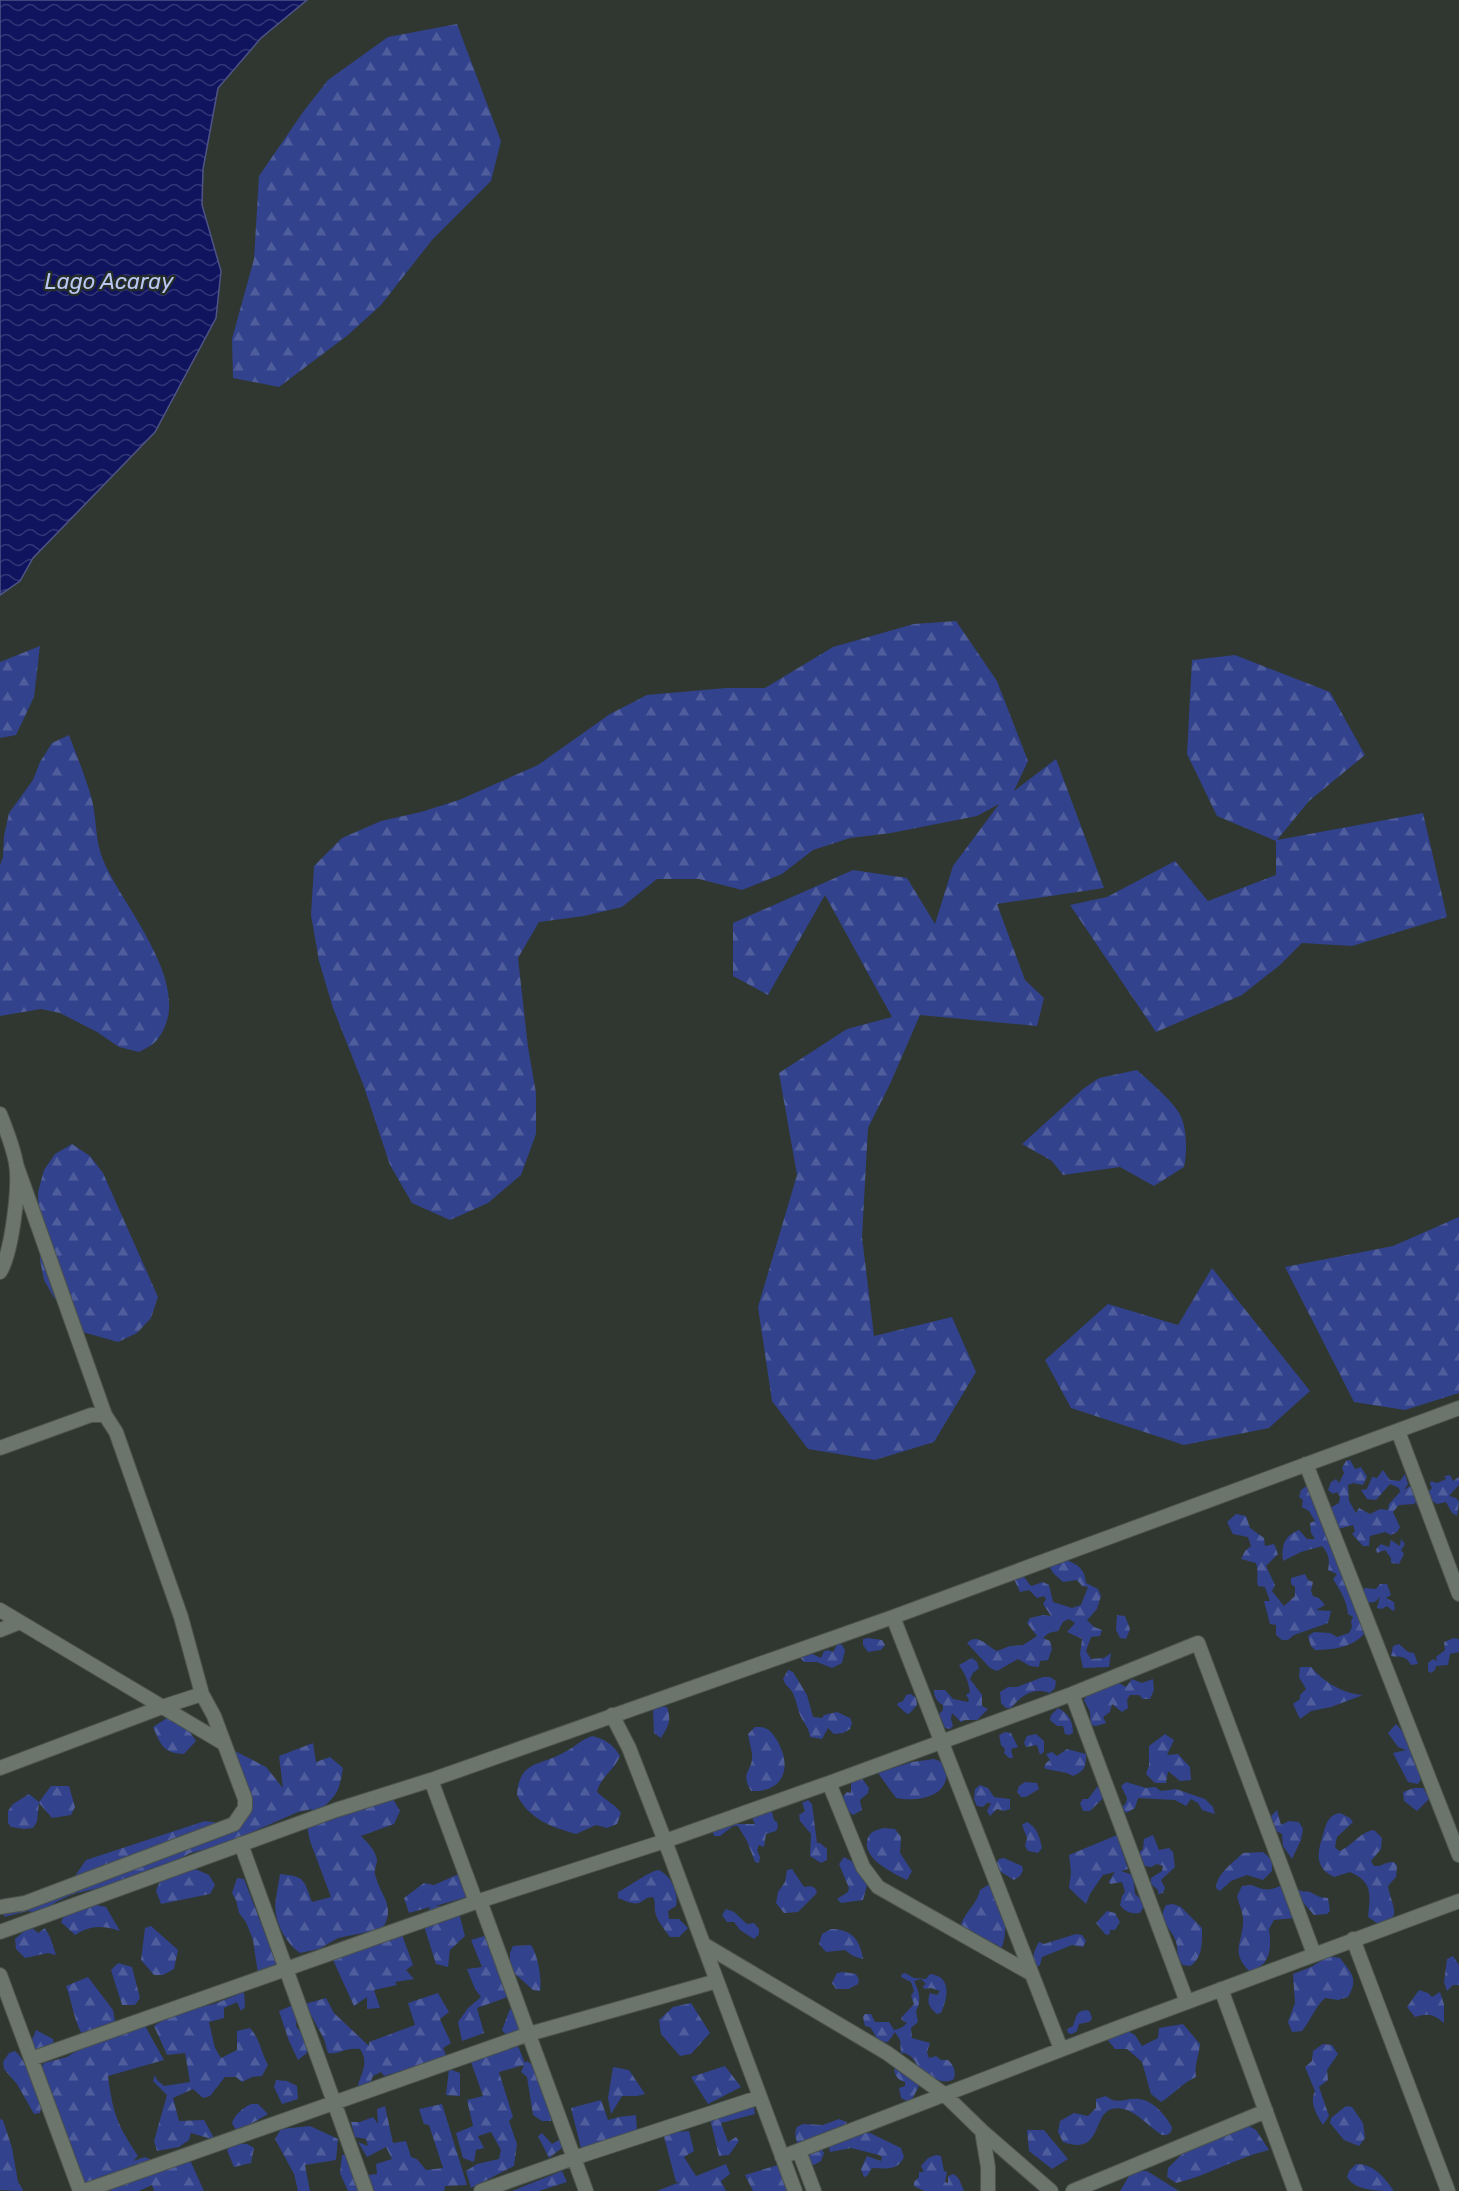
<svg xmlns="http://www.w3.org/2000/svg" width="1459" height="2191" font-family="Rubik,sans-serif">
  <defs>
    <pattern id="forest-firs" width="22" height="20" patternUnits="userSpaceOnUse" patternTransform="scale(1.5)"><rect width="22" height="20" fill="#32428c"/><path d="M5 1l3.5 6h-7zM16 11l3.5 6h-7z" fill="#4f5d9c"/></pattern>
    <pattern id="water-waves" width="16" height="10" patternUnits="userSpaceOnUse" patternTransform="scale(1.5)"><rect width="16" height="10" fill="#10145f"/><path d="M0 5q4-4 8 0t8 0" fill="none" stroke="#323676"/></pattern>
  </defs>
  <rect width="100%" height="100%" fill="#2f3730"/>
  <!-- forest -->
  <path fill="url(#forest-firs)" d="M457 24 501 141 491 181 432 240 381 305 348 335 279 387 233 378 232 339 254 259 259 176 303 112 328 80 388 37Z
    M956 621 997 681 1028 761 1014 791 1056 759 1104 888 997 904 1025 980 1044 998 1037 1026 920 1015 890 1084 868 1128 862 1237 874 1336 952 1317 976 1372 934 1442 875 1460 808 1449 772 1401 758 1307 797 1175 779 1073 847 1029 892 1017 825 895 768 995 733 976V923L853 870 907 878 935 924 953 866 999 804 977 816 891 833 850 838 813 850 782 874 742 890 699 879H657L622 907 584 916 539 922 518 958 528 1047 536 1093V1134L521 1175 488 1203 450 1220 412 1203 390 1165 363 1084 333 1008 319 961 311 915 314 866 342 838 381 821 421 812 459 800 538 765 610 714 647 695 726 688H765L833 647 914 624Z
    M40 646 34 697 16 735 0 738V662Z
    M1235 655 1330 692 1365 755 1309 801 1277 840 1423 813 1447 917 1352 946 1302 943 1280 965 1242 995 1156 1032 1070 905 1107 897 1175 861 1208 901 1276 875V841L1217 816 1187 754 1192 660Z
    M69 735C77 756 86 778 92 800 97 821 95 842 104 862 124 909 198 989 157 1040 153 1045 145 1049 139 1052L119 1047 97 1032 60 1013 41 1009 0 1016V865L3 857 4 836 9 813 33 780 40 762 52 743Z
    M1137 1070C1149 1081 1177 1104 1182 1119 1187 1133 1187 1154 1184 1167L1154 1186 1120 1167 1063 1175 1052 1161 1022 1144 1083 1089 1099 1078Z
    M72 1144 90 1156 103 1173 158 1297 151 1318 137 1333 118 1342 79 1331 53 1296 44 1280 40 1260 38 1192 44 1170 55 1154Z
    M1459 1217V1393L1405 1410 1354 1402 1285 1267 1393 1246Z
    M1212 1268 1310 1391 1269 1428 1184 1445 1071 1408 1045 1360 1108 1304 1178 1325Z
    M1350 1460 1355 1469 1361 1467 1367 1477 1363 1485 1353 1483 1348 1485 1349 1501 1356 1513 1359 1508 1370 1514 1380 1509 1388 1510 1389 1504 1400 1492 1399 1488 1390 1484 1376 1500 1367 1499 1361 1490 1367 1489 1372 1477 1377 1478 1383 1470 1390 1480 1400 1481 1405 1474 1408 1484 1404 1490 1412 1485 1422 1505 1418 1507 1415 1502 1414 1504 1399 1505 1393 1512 1400 1527 1397 1532 1391 1535 1385 1532 1370 1536 1369 1546H1363L1352 1534 1355 1531 1353 1525 1338 1529 1330 1508 1339 1503 1340 1497 1337 1492 1333 1494 1328 1490 1331 1482 1336 1479 1339 1483 1344 1473 1342 1468 1346 1461Z
    M1450 1475 1453 1481 1459 1477V1485L1449 1496 1456 1498 1459 1502 1457 1516 1452 1513 1446 1502 1437 1504 1431 1500 1429 1491 1432 1488 1430 1484 1431 1481 1437 1483 1446 1479 1444 1476Z
    M1308 1485 1367 1630C1356 1647 1334 1650 1315 1650L1311 1646 1308 1636 1314 1632 1330 1633 1337 1637 1349 1633 1352 1627 1351 1621 1353 1617 1348 1614C1347 1601 1340 1590 1333 1579L1337 1574 1328 1570C1330 1560 1329 1554 1322 1546L1301 1552 1283 1561C1281 1546 1284 1536 1299 1530L1307 1539H1315L1311 1533 1310 1523 1315 1521 1309 1511 1302 1507 1303 1500 1299 1497 1301 1490Z
    M1236 1514 1246 1516 1250 1528 1264 1538 1265 1546 1274 1544 1278 1554 1266 1566 1275 1585 1272 1591 1284 1606 1295 1596V1587L1291 1584V1578L1305 1574 1308 1580 1313 1582 1311 1591 1313 1596 1319 1598 1325 1605 1316 1610 1331 1611 1328 1623 1294 1635 1288 1640H1282L1276 1635V1625L1270 1624 1264 1601H1270L1265 1587 1258 1586C1256 1579 1259 1573 1256 1563L1241 1559 1245 1551 1251 1546 1248 1537 1233 1534 1227 1522Z
    M1401 1539 1405 1544 1401 1550 1404 1554 1399 1564 1391 1563V1558L1385 1550 1377 1553 1376 1549 1381 1544 1389 1547 1391 1540 1400 1546Z
    M1067 1560C1079 1565 1085 1570 1086 1583L1098 1589 1101 1596 1097 1609 1087 1620 1094 1627 1102 1630 1100 1636 1091 1637 1086 1651 1091 1659 1104 1658 1111 1653 1109 1667 1083 1668 1080 1654 1082 1639 1067 1632 1075 1623 1069 1619 1063 1622 1058 1631 1049 1633 1043 1638 1050 1641 1052 1649 1048 1660 1040 1661 1039 1667 1030 1666 1018 1659 997 1671 990 1668 967 1643C977 1632 987 1646 997 1651L1010 1646 1023 1645 1037 1636 1027 1623 1030 1618 1043 1615 1051 1616 1043 1604 1046 1599 1044 1596 1037 1598 1029 1590 1020 1592 1014 1579 1024 1577 1031 1586 1043 1582 1049 1585 1053 1602 1072 1608 1081 1605 1088 1587 1082 1586 1077 1580 1063 1582 1054 1574 1048 1565Z
    M1380 1584H1387L1391 1595 1386 1598 1394 1602 1395 1609 1393 1611 1387 1606 1382 1609 1377 1608 1380 1597 1375 1602 1363 1603 1361 1592 1365 1588 1376 1589Z
    M1117 1615 1125 1616 1130 1629 1126 1639 1120 1638 1116 1630Z
    M868 1638 882 1640 885 1645 881 1650 868 1652 863 1645V1639Z
    M1454 1638 1459 1639V1652L1450 1654 1448 1665 1436 1666 1435 1670 1431 1673 1428 1671V1663L1433 1659 1437 1661 1436 1657 1445 1650 1444 1642Z
    M838 1643 842 1645 845 1650 842 1663 832 1668 817 1662H804L799 1656 804 1650 821 1658 824 1651 828 1650 833 1652Z
    M1399 1644 1408 1652 1414 1653 1418 1664 1411 1665C1405 1654 1401 1658 1391 1656L1393 1646Z
    M972 1658 977 1662 979 1668 973 1673 970 1679 982 1695V1706L988 1709 977 1720H965L961 1722 952 1713 951 1719 953 1726 950 1729 945 1728 939 1714 943 1710V1705C937 1702 934 1697 934 1690H945L953 1699 968 1702 969 1700 966 1695 970 1692C968 1680 965 1674 959 1665Z
    M1300 1667H1311C1323 1681 1343 1694 1363 1695L1331 1707 1311 1711 1300 1719 1293 1704 1300 1699V1695L1306 1689 1299 1677Z
    M788 1670 793 1672 807 1695 813 1717 822 1718 824 1715 837 1712 850 1718 852 1723 850 1729 843 1733 834 1734 828 1728 822 1739 810 1737C809 1727 804 1724 800 1715 796 1705 796 1692 786 1685L783 1679Z
    M1043 1677H1050L1056 1681 1055 1688 1050 1693C1033 1687 1022 1695 1011 1708H1006L1001 1703 1000 1692 1008 1687H1017Z
    M1112 1679 1126 1687 1132 1679 1142 1683 1153 1679 1154 1690 1150 1699H1143L1139 1695H1130L1127 1700 1128 1708 1122 1712 1112 1704 1110 1712 1103 1717 1106 1723 1096 1726 1091 1725 1090 1712 1084 1700 1092 1687Z
    M911 1694 916 1698 917 1705 910 1713 907 1714 897 1705 898 1703 903 1701 906 1695Z
    M657 1706 667 1707C672 1721 668 1726 661 1738L654 1733 653 1711Z
    M1058 1708C1069 1714 1073 1721 1073 1733L1069 1735 1065 1734 1063 1726H1057L1050 1720 1051 1715Z
    M170 1716 185 1725 196 1741 184 1754C163 1753 161 1745 153 1727Z
    M1396 1724 1407 1736 1421 1779 1418 1784 1408 1782 1393 1753 1406 1750 1398 1747 1388 1733Z
    M755 1727C759 1727 762 1727 765 1728 771 1730 775 1737 778 1742 793 1769 782 1793 751 1791 739 1771 754 1771 752 1754 751 1747 749 1741 748 1734Z
    M1005 1732 1011 1733 1018 1747 1011 1749 1013 1758H1009L1004 1753 1005 1749 1001 1745 999 1735Z
    M1036 1734 1044 1741V1752L1040 1755 1037 1745 1026 1747 1024 1743 1027 1736Z
    M1165 1734 1174 1740 1167 1755 1178 1754 1190 1767 1191 1780 1180 1781 1168 1771 1166 1783H1155L1146 1774 1149 1765V1746Z
    M592 1736C605 1739 613 1744 620 1756 613 1772 601 1776 597 1792 605 1800 615 1804 621 1813L617 1824 607 1828 596 1825 576 1834C551 1827 529 1819 517 1795 519 1761 539 1766 563 1753 574 1748 580 1740 592 1736Z
    M313 1743 316 1762 330 1757 343 1768C339 1789 339 1794 322 1808L393 1799 400 1811 394 1824 361 1836C367 1842 376 1851 377 1860 377 1865 374 1869 375 1874 380 1896 397 1906 382 1929L338 1938 319 1949 300 1953C284 1942 272 1917 276 1898 277 1890 279 1882 280 1874 305 1876 304 1880 312 1902L331 1897 310 1841 306 1821 312 1809 298 1812 220 1846 190 1853 171 1864 150 1869 107 1886 73 1894 56 1902 41 1913 27 1911 4 1917V1898L37 1897 68 1886 86 1860 205 1821 234 1825 246 1805 233 1750 266 1767 283 1788 279 1756Z
    M1067 1749 1086 1754C1086 1767 1085 1771 1073 1776 1063 1770 1054 1772 1044 1768L1046 1763 1050 1760 1046 1754 1052 1752 1057 1756Z
    M934 1759 944 1763C956 1795 920 1803 896 1798L878 1773 912 1762Z
    M860 1776 869 1788 868 1793 860 1800 862 1810 853 1815 847 1810 841 1799 847 1792 851 1793V1782Z
    M1025 1782 1037 1783 1039 1789 1026 1797H1021L1017 1792 1019 1786Z
    M1126 1782 1146 1788 1155 1787 1161 1791 1176 1789 1205 1799 1213 1807 1215 1814 1202 1810 1198 1803 1191 1799 1186 1806 1175 1800 1138 1798 1135 1808 1126 1813 1122 1807 1126 1803 1127 1798 1121 1786Z
    M980 1785 988 1788 994 1797 1010 1799V1809L1004 1811 997 1809 990 1816 987 1811 991 1803H987L983 1807 977 1806 974 1799 975 1789Z
    M51 1786H69L75 1807 71 1815 52 1818 39 1803 37 1822 33 1828 24 1829 11 1827 8 1823V1811L13 1804 29 1794 39 1802Z
    M1097 1787H1101L1104 1797 1090 1811H1083L1080 1803 1083 1799H1088Z
    M1414 1788H1423L1430 1798 1417 1811 1404 1801 1403 1792Z
    M808 1800 812 1804 817 1843H820L827 1849V1860L821 1863 810 1856 811 1834 800 1821 799 1815 805 1811 802 1803Z
    M754 1807 771 1808 774 1820 777 1822 778 1827 776 1831 766 1834 764 1847 759 1845 757 1850 760 1857 759 1863 755 1862 747 1841 738 1826H733L720 1836H714L712 1830 739 1819 737 1824H755L753 1820Z
    M1277 1810 1281 1825 1289 1821 1299 1822 1303 1829 1301 1840 1292 1859 1283 1846 1282 1834 1271 1828 1269 1818Z
    M1340 1813 1350 1818 1353 1822 1337 1837 1335 1847 1339 1851C1353 1846 1359 1832 1374 1830L1382 1838 1381 1849 1371 1861 1374 1866C1382 1867 1386 1861 1394 1862L1397 1866 1396 1877 1388 1886C1390 1903 1406 1921 1377 1923L1368 1917C1370 1895 1374 1883 1350 1872L1334 1877C1313 1867 1318 1851 1323 1835 1326 1824 1328 1815 1340 1813Z
    M1027 1822C1037 1827 1040 1838 1042 1848L1038 1853 1028 1851 1025 1846 1027 1838 1022 1825Z
    M884 1828 895 1829 901 1837 900 1853 912 1871 907 1880C893 1873 864 1859 867 1842 868 1832 875 1830 884 1828Z
    M1117 1835 1128 1869 1121 1871 1133 1875 1135 1894 1146 1903 1140 1913C1131 1914 1125 1912 1120 1905L1122 1896 1125 1892 1122 1882 1110 1884 1109 1881 1115 1872 1103 1875 1090 1894 1086 1904 1069 1888 1071 1872 1069 1855Z
    M1153 1835 1159 1850 1169 1848 1173 1852 1175 1867 1161 1880 1165 1888 1163 1893 1158 1894V1890L1151 1884V1878L1162 1871 1163 1866 1157 1864 1151 1867 1145 1866 1139 1853 1143 1849 1144 1839Z
    M1263 1852 1272 1860V1871L1263 1880 1247 1875 1231 1881 1220 1891 1216 1888C1217 1873 1233 1863 1243 1853Z
    M844 1857 853 1862 867 1885 863 1900 841 1903 837 1899 848 1892 849 1888 839 1864Z
    M1004 1858 1022 1866 1023 1870 1020 1876 1014 1880 998 1870 996 1864 999 1859Z
    M193 1868 209 1875 215 1885 210 1894 161 1904 156 1891C161 1873 177 1871 193 1868Z
    M792 1869 804 1887 810 1886 815 1888 817 1893 798 1912 784 1913 776 1903 778 1892 785 1882 787 1870Z
    M659 1870C671 1876 679 1892 676 1906L668 1911 669 1919H679L688 1928 679 1937H670C665 1930 656 1920 655 1911 654 1905 656 1903 653 1897 646 1897 645 1900 639 1903 632 1905 624 1900 618 1898V1892C629 1887 649 1871 659 1870Z
    M461 1873 467 1897 435 1906 457 1905 465 1936 450 1950 448 1967 436 1964 424 1926 430 1907 409 1913 404 1898 424 1883 434 1885Z
    M237 1878 244 1879 277 1965 258 1974 253 1940 246 1922 239 1913 236 1900 232 1893Z
    M988 1885 998 1889C1003 1910 1009 1927 1002 1947H999L996 1944C977 1943 972 1940 961 1924 966 1911 977 1904 980 1890Z
    M1252 1885C1276 1897 1279 1880 1293 1885 1294 1886 1299 1890 1301 1891 1304 1892 1307 1891 1310 1892 1316 1895 1320 1898 1328 1898L1330 1911 1327 1914 1314 1915 1301 1900 1295 1918 1274 1920 1269 1929C1272 1949 1270 1965 1250 1972 1231 1953 1241 1946 1243 1924 1244 1914 1239 1905 1237 1896L1242 1886Z
    M1173 1904 1181 1907 1202 1928C1202 1942 1203 1958 1190 1966L1183 1965C1175 1955 1179 1952 1176 1942 1172 1928 1156 1921 1166 1905Z
    M96 1905 106 1907 120 1931C103 1925 90 1925 75 1935L61 1922 66 1912Z
    M726 1909 734 1912 747 1924 754 1923 759 1929V1934L754 1939 740 1930 734 1922H727L722 1915Z
    M1107 1911 1115 1913 1120 1922 1115 1930H1110V1934L1106 1935 1096 1923Z
    M30 1926 38 1933 45 1928 50 1937 56 1955 48 1953 25 1958 16 1949 15 1939Z
    M151 1926 178 1950 174 1969 163 1975H154L141 1960 145 1928Z
    M831 1929C851 1929 860 1939 863 1959L853 1956 845 1950 826 1952 819 1944 822 1934Z
    M401 1932 413 1965 406 1970 414 1979 395 1982 397 1985 374 1990 380 2008 367 2009V1997L354 2006 333 1960Z
    M1076 1934 1082 1935 1086 1941 1083 1947 1072 1945 1042 1957 1040 1965 1037 1967C1030 1959 1034 1951 1039 1942L1044 1944Z
    M484 1936 502 1948 510 1968V1953L513 1946 531 1945C538 1955 542 1979 540 1991L533 1990 512 1971 519 1989 505 1998 477 2008 484 2033 462 2041 458 2022 468 2008 481 1997 475 1989 467 1969 482 1967 471 1940Z
    M1329 1956 1340 1958C1351 1973 1359 1978 1348 1997L1338 2000 1325 1998C1315 2007 1311 2020 1302 2031L1292 2032 1288 2022 1295 2003 1293 1974 1311 1967Z
    M1453 1956 1459 1965V1985H1453L1447 1991 1444 1982 1447 1959Z
    M118 1963 132 1967 140 1998 135 2005H122L111 1970Z
    M843 1972 856 1974 859 1980 858 1984 849 1989H836L832 1983 837 1973Z
    M905 1973 914 1978 926 1979 930 1974C952 1976 948 1998 941 2013L937 2014C930 2008 926 2003 930 1993L937 1995 940 1991 931 1988 924 1989 923 1986 926 1984 921 1979 914 1981C919 1991 922 2001 916 2011L918 2022 911 2028 912 2038 930 2043 927 2052 929 2058 936 2056 941 2060H948C954 2066 956 2071 954 2079 943 2086 926 2076 918 2067 916 2065 916 2061 913 2059 911 2056 908 2055 905 2053H901L900 2040 895 2032 888 2042C876 2042 876 2035 870 2027L865 2026 863 2017 865 2014H871L875 2022H889L894 2030C900 2029 904 2027 907 2022H904L901 2018 914 2004 911 1996 914 1991 911 1982 901 1977 902 1974Z
    M88 1977 113 2010 116 2027 85 2040C74 2022 73 2005 66 1986Z
    M1419 1990 1428 1993 1432 1997 1440 1992 1444 2004V2023C1433 2014 1429 2013 1415 2017L1407 2007Z
    M244 1992 245 2007 241 2011 237 2002 224 2008V2018L209 2022 215 2048 221 2058 237 2050V2031L250 2028C260 2039 261 2052 268 2065L262 2076 252 2077 242 2082 236 2077H225L210 2096 203 2098 193 2089 173 2098 179 2121 204 2120 215 2140 191 2133 189 2140 179 2147 157 2151 154 2141 167 2095 153 2081 155 2075 157 2080 164 2086 190 2082 185 2053 167 2055 154 2026 168 2017 176 2016 191 2009 214 2004Z
    M438 1993 449 2012 440 2019 451 2043 443 2048 447 2058 384 2076 381 2072 373 2076 368 2088 358 2085C362 2071 369 2063 360 2049 344 2047 339 2055 328 2053L324 2039 305 2004 326 1998 334 2013 369 2046V2042L415 2025 408 2003Z
    M691 2003 710 2033 691 2054 680 2056 661 2034 659 2020 673 2007Z
    M293 2005 297 2016 296 2026 306 2039 307 2053 298 2060 289 2041 279 2011Z
    M510 2009H521L529 2034 508 2037 502 2030Z
    M1087 2010 1090 2012 1092 2019 1089 2022 1079 2024 1077 2031 1072 2034 1068 2033 1067 2029 1073 2026C1077 2016 1075 2011 1087 2010Z
    M144 2024 164 2060 108 2076C113 2114 117 2124 138 2156L133 2161 145 2157 169 2167 189 2158 204 2191H154L152 2185 139 2191H84L42 2103 40 2113 34 2114 17 2084 4 2069 3 2062 9 2053 15 2051C24 2058 27 2071 33 2082L44 2063 67 2057 81 2048Z
    M1183 2024 1200 2044C1199 2056 1194 2065 1196 2077 1182 2083 1174 2094 1161 2102L1151 2094 1142 2062 1127 2049H1115L1107 2039 1120 2027 1135 2035 1142 2046 1158 2038 1159 2028Z
    M36 2030 53 2039 54 2046 40 2056 28 2049Z
    M1323 2044 1332 2045 1338 2054 1327 2070 1328 2080 1319 2087 1329 2116 1323 2125C1317 2115 1309 2103 1315 2091L1305 2067 1312 2061 1313 2051Z
    M518 2046 525 2063 527 2061 535 2067 542 2092 551 2110V2121H542L533 2115 527 2077 521 2072 524 2065 499 2072 513 2117 509 2121 517 2144 514 2166 471 2188 466 2171 477 2164 499 2159 501 2150 491 2132 478 2136 484 2148 476 2150 474 2162 463 2158 456 2133 473 2126 467 2100 483 2096 471 2062 509 2048Z
    M898 2065 922 2082C916 2088 916 2096 909 2102L901 2098 899 2088 905 2086V2082C898 2080 896 2077 894 2070Z
    M725 2066 741 2087 708 2104 691 2077Z
    M613 2067 629 2070 645 2094 637 2096H622L611 2114 608 2098Z
    M449 2069 460 2073V2096L446 2095Z
    M276 2080 287 2081 297 2086 298 2099 282 2104 274 2087Z
    M1106 2096C1117 2106 1127 2097 1139 2099 1154 2101 1165 2115 1172 2127L1171 2132 1167 2135H1162C1150 2128 1140 2115 1127 2110 1086 2097 1110 2159 1063 2142L1058 2132 1060 2121 1074 2113 1088 2116 1096 2108V2099Z
    M601 2100 608 2120 619 2117 636 2115 637 2133 581 2148 571 2108Z
    M251 2104H258L268 2114 237 2132 232 2123C236 2113 242 2109 251 2104Z
    M442 2104 467 2185 445 2186 444 2191H372L368 2175 377 2174 376 2164 392 2159 386 2147 367 2157 358 2142 368 2146 366 2139 355 2137 351 2122H360L373 2117 378 2124 377 2109 385 2106 393 2143 406 2141 411 2157 417 2159 426 2170 443 2168 429 2125 424 2124 419 2109Z
    M1346 2106 1352 2107 1363 2123 1365 2138 1359 2146 1344 2140 1330 2123 1331 2118Z
    M754 2107 755 2114 721 2123 728 2142 736 2137 739 2141 729 2155 719 2156 710 2119Z
    M0 2119 3 2120 12 2148 18 2182 23 2190 22 2191 0 2190Z
    M839 2119 847 2122 845 2125 825 2132 815 2138 824 2153 821 2161 814 2165 809 2164C803 2152 791 2140 797 2127L803 2124 823 2125Z
    M1247 2125 1256 2130 1269 2150C1237 2157 1208 2176 1176 2183L1167 2177 1168 2168 1183 2153 1212 2142 1229 2131Z
    M310 2126 338 2139 336 2160 305 2165 310 2191H298L294 2174 275 2139 281 2129Z
    M1027 2130H1044L1068 2159 1052 2169 1029 2151Z
    M689 2131 694 2151 684 2157 696 2176 726 2164 730 2174 721 2181 726 2191H657L680 2182H676L663 2133Z
    M854 2132 870 2133 901 2148 904 2157C897 2172 884 2168 872 2168L867 2176 864 2177 861 2169 867 2156 881 2161 882 2157 879 2155 851 2148 830 2152 829 2147Z
    M542 2133 552 2144 559 2140 563 2147 549 2158 538 2136Z
    M233 2143 247 2144 254 2148 251 2163 234 2167 227 2150Z
    M358 2153 370 2191H348L340 2173 342 2155Z
    M936 2155 941 2156 944 2171 947 2172 945 2182 948 2183V2176L954 2174 959 2179 964 2191H924L914 2186V2182L919 2177V2172H924L921 2166 928 2158Z
    M1356 2164C1374 2164 1384 2177 1394 2191 1378 2191 1355 2191 1347 2177L1349 2171Z
    M778 2165 787 2191H753L745 2175Z
    M562 2171 567 2182 539 2191H512Z
    M1132 2171H1147L1179 2191H1120Z"/>
  <!-- water -->
  <path fill="url(#water-waves)" stroke="#4f5487" stroke-width="1.5" d="M0 0H307L261 38 218 88 203 169 202 205 221 271 216 318 155 432 33 558 20 581 0 595Z"/>
  <g fill="none" stroke-linecap="round" stroke-linejoin="round">
    <defs>
      <path id="minor" d="M0 1114C6 1129 13 1147 16 1163 20 1186 12 1252 0 1272
        M1398 1431 1459 1594
        M0 1448 91 1415H105
        M1306 1464 1459 1855
        M0 1610 223 1743
        M893 1617 1061 2049
        M0 1630 20 1622
        M1072 1694 1187 2002
        M612 1715 629 1748 665 1841 795 2191
        M0 1768 162 1707 202 1694
        M431 1780 476 1902
        M829 1783 863 1867 878 1887 1032 1974
        M241 1844 366 2191
        M480 1901 586 2191
        M0 1907 25 1903 234 1824 245 1808V1799L214 1716 202 1694 181 1617 116 1432 105 1415 16 1164
        M0 1932 336 1810 431 1780 893 1617 1459 1408
        M1353 1939 1448 2191
        M703 1944 887 2053 945 2095 982 2131 1051 2191
        M0 1975 80 2191
        M1221 1989 1295 2191
        M31 2059 476 1902 665 1841 829 1783 1072 1694 1198 1643 1314 1954
        M982 2131 988 2167V2191
        M799 2151 814 2191
        M782 2157 1120 2027 1459 1901
        M84 2191 529 2034 717 1981
        M481 2191 574 2158 760 2097
        M1073 2191 1266 2111"/>
    </defs>
    <!-- minor casing -->
    <use href="#minor" stroke="#4c534d" stroke-width="16"/>
    <!-- minor -->
    <use href="#minor" stroke="#6b756c" stroke-width="14"/>
  </g>
  <g text-anchor="middle" stroke-width="4.5" stroke-linejoin="round" paint-order="stroke">
    <!-- water labels -->
    <g font-size="22" font-style="italic" fill="#b9c7f2" stroke="#252d26">
      <text x="109" y="289">Lago Acaray</text>
    </g>
  </g>
</svg>
